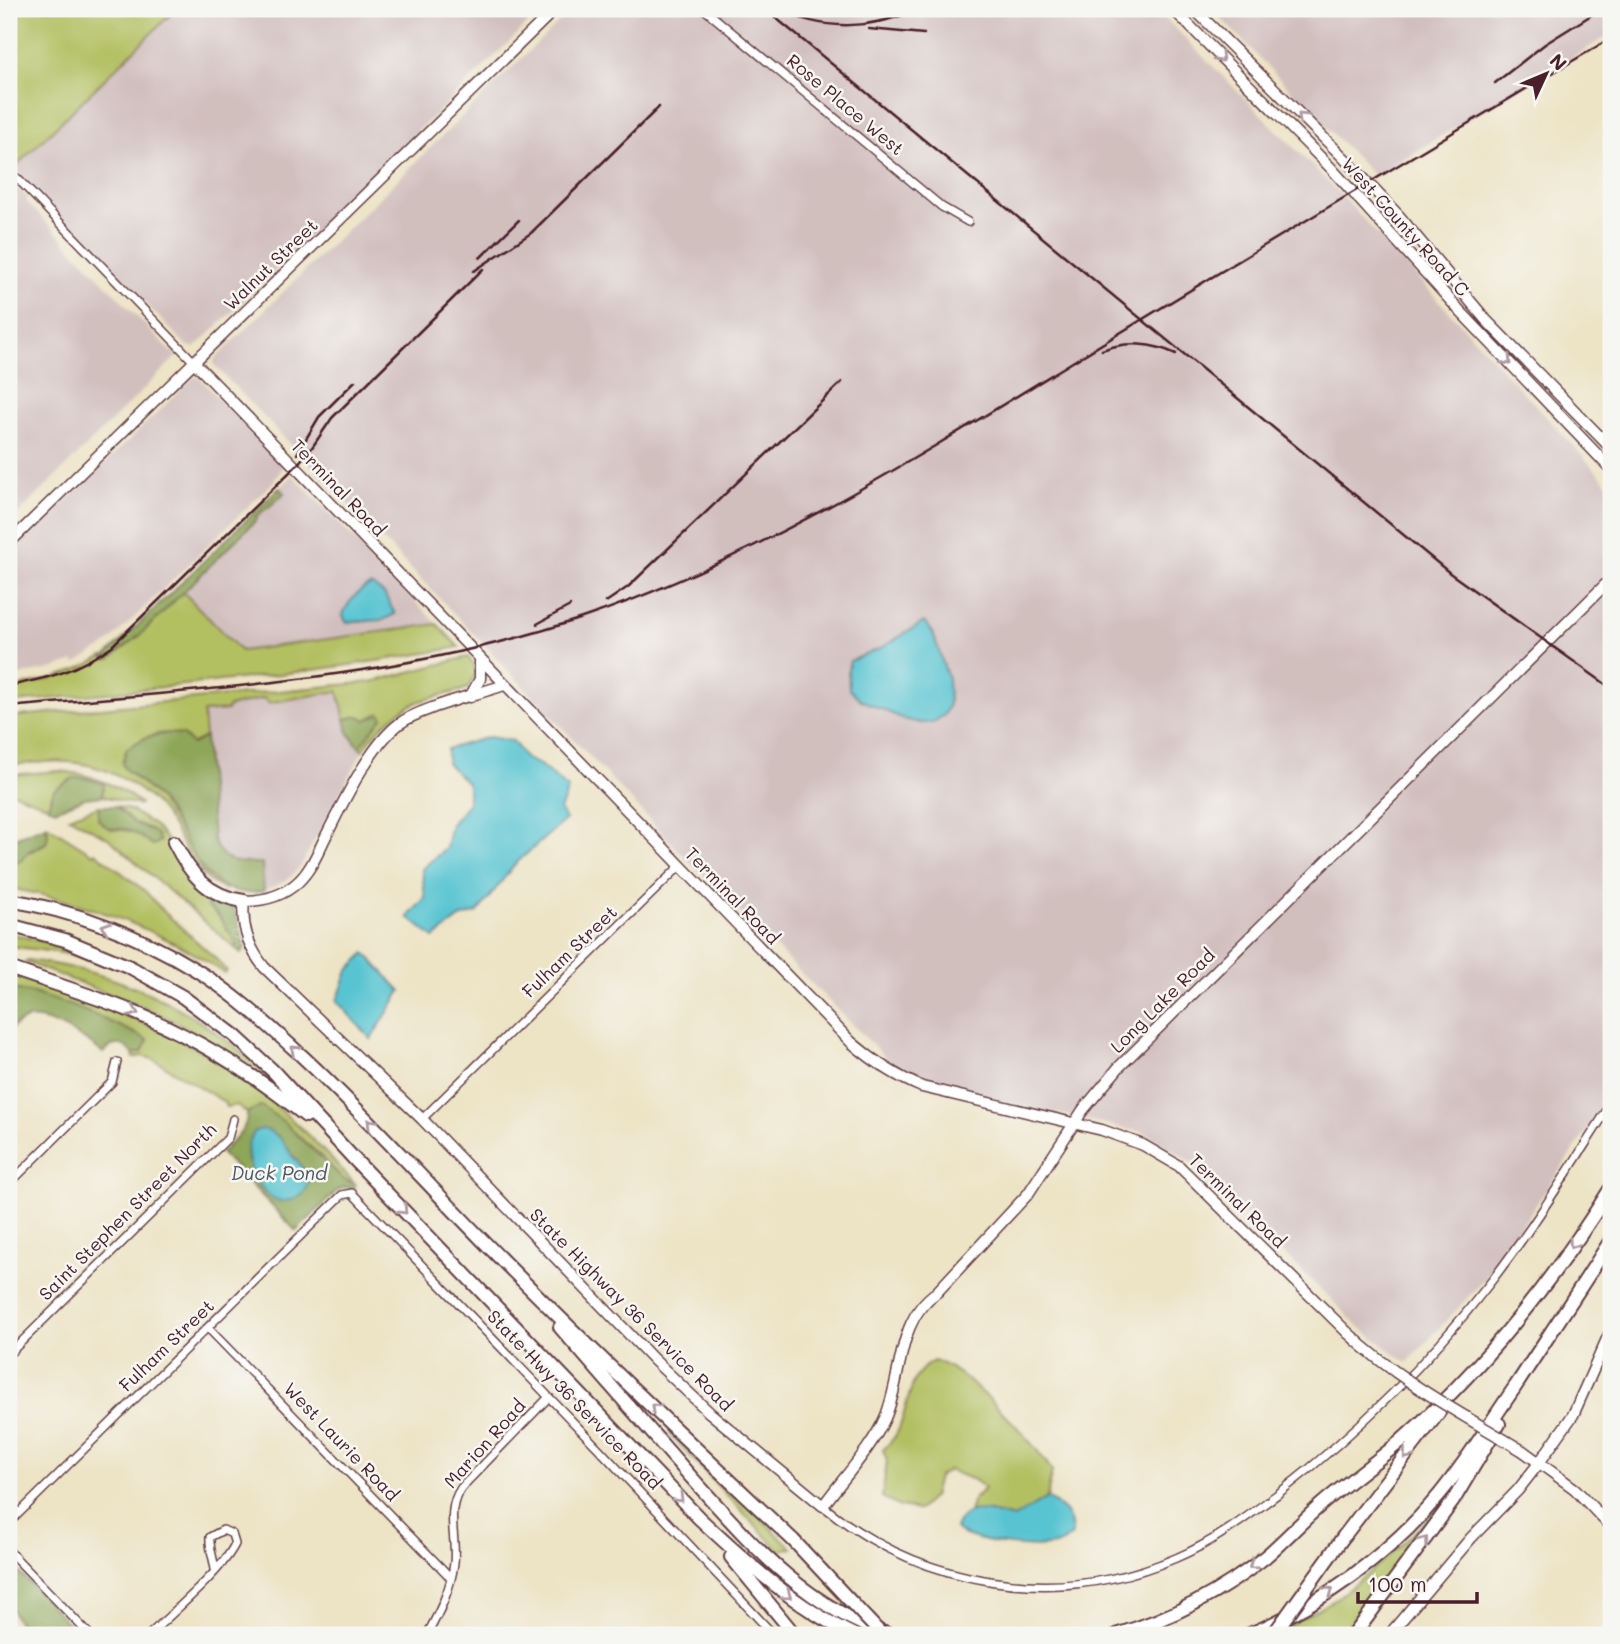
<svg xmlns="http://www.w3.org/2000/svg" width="1620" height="1644" font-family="Mali,sans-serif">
  <rect width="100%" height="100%" fill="#f6f6f2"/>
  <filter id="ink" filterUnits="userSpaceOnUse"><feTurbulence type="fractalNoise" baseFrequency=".0143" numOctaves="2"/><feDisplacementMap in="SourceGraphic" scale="14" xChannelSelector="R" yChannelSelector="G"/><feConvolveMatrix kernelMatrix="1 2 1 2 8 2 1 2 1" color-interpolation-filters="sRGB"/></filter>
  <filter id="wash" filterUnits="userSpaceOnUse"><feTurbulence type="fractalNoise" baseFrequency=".00686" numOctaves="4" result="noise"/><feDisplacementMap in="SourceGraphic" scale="28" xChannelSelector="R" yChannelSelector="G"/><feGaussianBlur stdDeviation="1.57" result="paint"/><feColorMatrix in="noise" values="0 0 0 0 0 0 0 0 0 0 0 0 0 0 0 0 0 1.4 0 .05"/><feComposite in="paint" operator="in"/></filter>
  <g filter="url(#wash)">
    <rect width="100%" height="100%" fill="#ede3c5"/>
    <!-- industrial -->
    <path fill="#d1bfbe" d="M176 9H543L195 348 186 345 19 173 9 175Z
      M572 9H1156L1342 196 1611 487V1096L1484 1280 1407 1363 1357 1325 1192 1163 1146 1133 943 1088 891 1063 685 857 471 631 214 365V360Z
      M1212 9H1611V34L1374 176Z
      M9 178 28 198 26 201 171 352 174 351 178 355 9 523Z
      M194 377 199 378 284 466 273 482 106 645 75 664 74 661 51 669 18 675 12 670 9 671V556Z
      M292 475 437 624 241 651 183 592 257 520 255 518 270 503 279 499 284 493 279 488Z
      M338 691 348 732 363 750 300 867 287 880 264 891 262 863H240L225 858 216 849 213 839 202 712 227 710V707L267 698 268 703Z"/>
    <!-- green -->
    <path fill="#b3c062" stroke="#7e7046" stroke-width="2" d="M9 9H176L9 173Z
      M183 592 241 651 437 624 459 647C310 675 159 687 9 703V689C43 681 73 675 103 656L110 659 139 636Z
      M468 657 474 665 476 673 468 688C456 693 443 694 431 698 401 705 380 725 363 750L359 747 373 727 359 716 345 719 338 691 268 703 266 698 228 707V710L203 712 205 737 192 744C180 730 158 731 143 739 137 742 134 746 127 748L122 763 125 769 158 798 177 826 202 871 226 890C196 879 188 853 173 827 152 791 110 765 68 762 48 760 28 764 9 765V717L371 682Z
      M59 771C91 774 115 784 140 803L139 805 102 796 103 784 79 778 54 790 48 806 9 791V775Z
      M99 806 101 822 113 830C126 828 140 834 150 843L151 829 134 823 115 806 130 810 154 825 166 839 185 876 198 889 211 898H210L211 909C223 919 230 932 237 945L235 948 108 838 69 817Z
      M47 825 93 854 95 852 145 891 163 911 215 958 227 971 225 973C158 928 88 902 9 888V851L25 855 46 843 48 834Z
      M9 933 57 945 93 958 92 961 63 953 9 946Z
      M28 960C131 974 204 1012 278 1086L225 1049 178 1023 143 1007 25 962Z
      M9 974C82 1000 159 1022 225 1066 274 1099 315 1141 355 1184L344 1180 317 1152 260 1106 247 1113 237 1105 226 1107 224 1102 153 1059 142 1056 134 1058 133 1054 142 1052 135 1033 34 993 9 988Z
      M934 1361C965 1367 1035 1443 1052 1471L1047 1498 1014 1518 990 1512H969L973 1500 985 1488 976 1481 949 1470 938 1477 933 1497 919 1510 900 1507 882 1497 887 1461 883 1450C888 1445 894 1439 897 1433 909 1410 907 1372 934 1361Z
      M671 1432 792 1548 779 1550 669 1434Z
      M1445 1499 1410 1549 1340 1635H1280C1290 1622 1322 1608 1338 1597 1377 1568 1413 1536 1445 1499Z"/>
    <!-- forest -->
    <path fill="#8ea658" stroke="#6c6242" stroke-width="2" fill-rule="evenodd" d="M279 488 284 493C276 503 265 508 256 517L257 519 139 636 109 659 104 658Z
      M380 713 383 717 359 747 348 732 345 719 359 716 366 720Z
      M170 733 183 735 192 744 205 737 213 839C222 865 238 863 262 863L264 891C200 905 191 836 158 798 148 787 136 778 125 769L122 763 127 748 147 737Z
      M73 778H85L104 784 102 796 85 798 55 810 48 806 54 790Z
      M99 806H115L134 823 156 833 160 841 153 845C145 840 134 830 123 829 108 828 110 831 98 819Z
      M45 826 48 834 46 843 29 851 22 860 18 862C9 858 9 849 9 840Z
      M211 898 234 909 245 948 241 953 235 948 237 945 219 916 207 906V900Z
      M9 988C57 997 105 1018 148 1040L142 1052 133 1054C124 1042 113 1042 103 1053 87 1040 49 1015 28 1019 21 1020 14 1026 9 1031Z
      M261 1106 283 1121 344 1180 355 1184 354 1188 345 1187 338 1190 296 1231 221 1153C232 1141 248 1131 247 1113ZM255 1131 278 1136 306 1173 280 1201C262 1194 244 1166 248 1146 249 1141 253 1136 255 1131Z
      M9 1562 80 1635H25L9 1605Z"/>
    <!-- water -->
    <path fill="#58c4d1" stroke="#51727e" stroke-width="2" d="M372 585 385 595 395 614 383 620 346 622 343 615C347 603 360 588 372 585Z
      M924 622 933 633 948 679 949 704 944 715 933 722 921 723 903 719 861 700 849 689 848 669 850 661 881 648Z
      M489 737 513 741 526 759 540 765 568 789 560 810 566 819 515 864 478 912 460 918 434 938 408 917 425 898 422 869 446 848 451 824 468 804V784L447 763V749Z
      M365 953 401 991 371 1039 337 1001 348 971Z
      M262 1129C278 1131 285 1144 293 1157 297 1162 304 1168 306 1174 314 1192 293 1205 277 1200 260 1194 245 1163 248 1145 249 1141 253 1135 255 1131Z
      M1047 1498C1063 1508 1072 1514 1072 1535 1069 1537 1066 1540 1063 1542 1045 1553 971 1543 955 1529 964 1501 993 1513 1014 1518Z"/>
  </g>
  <g filter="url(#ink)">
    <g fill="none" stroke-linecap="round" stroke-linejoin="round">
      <defs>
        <path id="street" d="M704 9 942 207 968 222
          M17 178 194 362
          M422 1119 680 866
          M9 1184 112 1082 117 1062
          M208 1328 451 1578
          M9 1354 228 1138 233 1119
          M823 1506C923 1587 1057 1609 1176 1558 1214 1542 1247 1517 1279 1493 1356 1433 1426 1365 1486 1288 1532 1230 1571 1166 1611 1104
          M9 1523 342 1195 352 1193 600 1450 774 1635
          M9 1551 90 1635
          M149 1635C173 1612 222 1571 235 1544L232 1534 223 1530 210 1537C209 1549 214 1559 215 1570
          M427 1635C439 1613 451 1589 454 1563 457 1537 445 1511 461 1488L549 1397"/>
        <path id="secondary" d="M1173 9 1331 168 1460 311 1611 469
          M1194 9 1344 158 1399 216 1486 320 1611 448
          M194 362 851 1042C873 1061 895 1076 922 1087L1102 1130 1143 1145 1179 1166 1348 1333
          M9 543 555 9
          M504 685C476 695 420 708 399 724 369 747 343 803 326 836 318 852 311 870 298 882 283 896 264 901 244 901 241 926 248 947 264 967L422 1119 654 1360 710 1413 823 1506C843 1478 871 1449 885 1418 903 1377 896 1320 937 1292L1028 1194 1083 1110 1119 1067 1611 579
          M470 697 480 679V661
          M1523 1451 1575 1489 1611 1527
          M1389 1635 1471 1538 1518 1490 1539 1463 1573 1415 1611 1330"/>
        <path id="highway" d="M174 842C190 874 207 896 244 901
          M9 900C73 910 141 936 196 970 235 994 269 1026 303 1057 373 1122 436 1194 503 1261 597 1356 695 1448 793 1540
          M9 925 65 940 130 967 183 997 235 1036 273 1071 356 1161 699 1518C746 1562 795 1607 854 1635
          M9 968C49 982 91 995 131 1011 195 1037 253 1073 306 1116
          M560 1327C603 1377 647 1427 691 1477 751 1543 802 1605 890 1635
          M1344 1536 1439 1412
          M731 1557 795 1635
          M1116 1635C1169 1619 1222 1592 1265 1557 1285 1540 1303 1520 1323 1503 1349 1481 1376 1462 1402 1440 1483 1368 1554 1279 1611 1188
          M1248 1635C1320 1605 1389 1555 1439 1495 1467 1461 1490 1423 1515 1387 1547 1338 1580 1289 1611 1240
          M1354 1635 1453 1501 1499 1424"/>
      </defs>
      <!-- street casing -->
      <use href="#street" stroke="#623c42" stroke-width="10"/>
      <!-- secondary casing -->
      <use href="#secondary" stroke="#623c42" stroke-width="13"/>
      <!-- highway casing -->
      <use href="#highway" stroke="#623c42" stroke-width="16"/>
      <!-- street -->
      <use href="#street" stroke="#fff" stroke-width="7"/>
      <!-- secondary -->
      <use href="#secondary" stroke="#fff" stroke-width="10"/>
      <!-- highway -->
      <use href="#highway" stroke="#fff" stroke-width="12"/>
      <!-- rail -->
      <path stroke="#4a1f2b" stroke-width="2.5" d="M765 9 1451 574 1611 688
        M779 9C823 32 874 29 918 9
        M869 29 924 34
        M1495 83 1545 44 1601 9
        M480 258 519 220
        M474 271 531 233 659 107
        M1102 350C1126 341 1153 343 1176 354
        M297 454 319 417 355 381
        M606 602 628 587 842 382
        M537 624 570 606
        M9 686C52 677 75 672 112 646L295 467 311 449 332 418 483 269
        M9 707C202 689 400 680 585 617 762 556 921 455 1079 358 1255 250 1434 144 1611 38"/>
      <defs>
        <path id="secondary-bridge" d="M1348 1333C1400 1382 1462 1414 1523 1451"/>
        <path id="highway-bridge" d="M793 1540 882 1635
          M1273 1635 1344 1536"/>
      </defs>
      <!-- secondary-bridge casing -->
      <use href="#secondary-bridge" stroke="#623c42" stroke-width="13" stroke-linecap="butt"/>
      <!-- highway-bridge casing -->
      <use href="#highway-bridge" stroke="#623c42" stroke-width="16" stroke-linecap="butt"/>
      <!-- secondary-bridge -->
      <use href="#secondary-bridge" stroke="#fff" stroke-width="10"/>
      <!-- highway-bridge -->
      <use href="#highway-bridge" stroke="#fff" stroke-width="12"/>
    </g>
    <!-- one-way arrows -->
    <defs><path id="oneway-chevron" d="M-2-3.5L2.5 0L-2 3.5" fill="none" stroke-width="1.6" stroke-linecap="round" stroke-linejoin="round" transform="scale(1.75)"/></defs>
    <g stroke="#ae9aa0">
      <use href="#oneway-chevron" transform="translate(1220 58) rotate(45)"/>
      <use href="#oneway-chevron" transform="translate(1302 117) rotate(-136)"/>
      <use href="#oneway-chevron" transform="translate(1507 361) rotate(46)"/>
      <use href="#oneway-chevron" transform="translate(106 927) rotate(-161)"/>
      <use href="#oneway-chevron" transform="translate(134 1012) rotate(22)"/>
      <use href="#oneway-chevron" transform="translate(295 1050) rotate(-137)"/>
      <use href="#oneway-chevron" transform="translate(371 1123) rotate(-134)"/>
      <use href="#oneway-chevron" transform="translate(403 1210) rotate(46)"/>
      <use href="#oneway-chevron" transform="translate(1573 1244) rotate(125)"/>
      <use href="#oneway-chevron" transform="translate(655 1408) rotate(-137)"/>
      <use href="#oneway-chevron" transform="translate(1407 1455) rotate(129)"/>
      <use href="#oneway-chevron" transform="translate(679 1498) rotate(46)"/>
      <use href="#oneway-chevron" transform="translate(1424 1541) rotate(-53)"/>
      <use href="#oneway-chevron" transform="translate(1253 1565) rotate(144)"/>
      <use href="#oneway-chevron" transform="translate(1329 1591) rotate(-35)"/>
      <use href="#oneway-chevron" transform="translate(787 1595) rotate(37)"/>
    </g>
  </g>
  <g text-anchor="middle" stroke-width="5" stroke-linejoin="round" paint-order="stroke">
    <!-- street labels -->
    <g font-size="18" fill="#4a1f2b" stroke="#f6f6f2">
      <text transform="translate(845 105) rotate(40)" y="6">Rose Place West</text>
      <text transform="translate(1405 227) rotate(48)" y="6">West County Road C</text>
      <text transform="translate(271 265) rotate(-44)" y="6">Walnut Street</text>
      <text transform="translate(338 488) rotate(46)" y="6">Terminal Road</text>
      <text transform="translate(732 896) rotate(46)" y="6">Terminal Road</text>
      <text transform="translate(570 952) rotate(-44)" y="6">Fulham Street</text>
      <text transform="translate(1163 1001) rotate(-45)" y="6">Long Lake Road</text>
      <text transform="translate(1237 1201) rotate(44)" y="6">Terminal Road</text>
      <text transform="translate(128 1212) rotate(-45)" y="6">Saint Stephen Street North</text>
      <text transform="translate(631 1310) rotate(45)" y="6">State Highway 36 Service Road</text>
      <text transform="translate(167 1346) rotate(-44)" y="6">Fulham Street</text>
      <text transform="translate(574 1400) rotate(46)" y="6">State Hwy 36 Service Road</text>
      <text transform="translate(341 1442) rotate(46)" y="6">West Laurie Road</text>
      <text transform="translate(485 1444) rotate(-48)" y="6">Marion Road</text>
    </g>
    <!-- water labels -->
    <g font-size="19" font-style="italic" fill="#4f5965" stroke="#f6f6f2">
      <text x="279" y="1180">Duck Pond</text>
    </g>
  </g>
  <!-- margin -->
  <rect width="1620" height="1644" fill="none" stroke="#f6f6f2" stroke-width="35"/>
  <!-- north arrow -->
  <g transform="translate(1546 74) rotate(46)" stroke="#f6f6f2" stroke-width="5" paint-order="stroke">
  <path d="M0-5L12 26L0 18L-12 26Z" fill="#4a1f2b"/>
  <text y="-10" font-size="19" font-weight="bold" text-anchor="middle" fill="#4a1f2b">N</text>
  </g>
  <!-- scale -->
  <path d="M1358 1592v10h119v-10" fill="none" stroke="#4a1f2b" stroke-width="3.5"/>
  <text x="1368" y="1592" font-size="21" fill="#4a1f2b" stroke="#f6f6f2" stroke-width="5" paint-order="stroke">100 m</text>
</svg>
